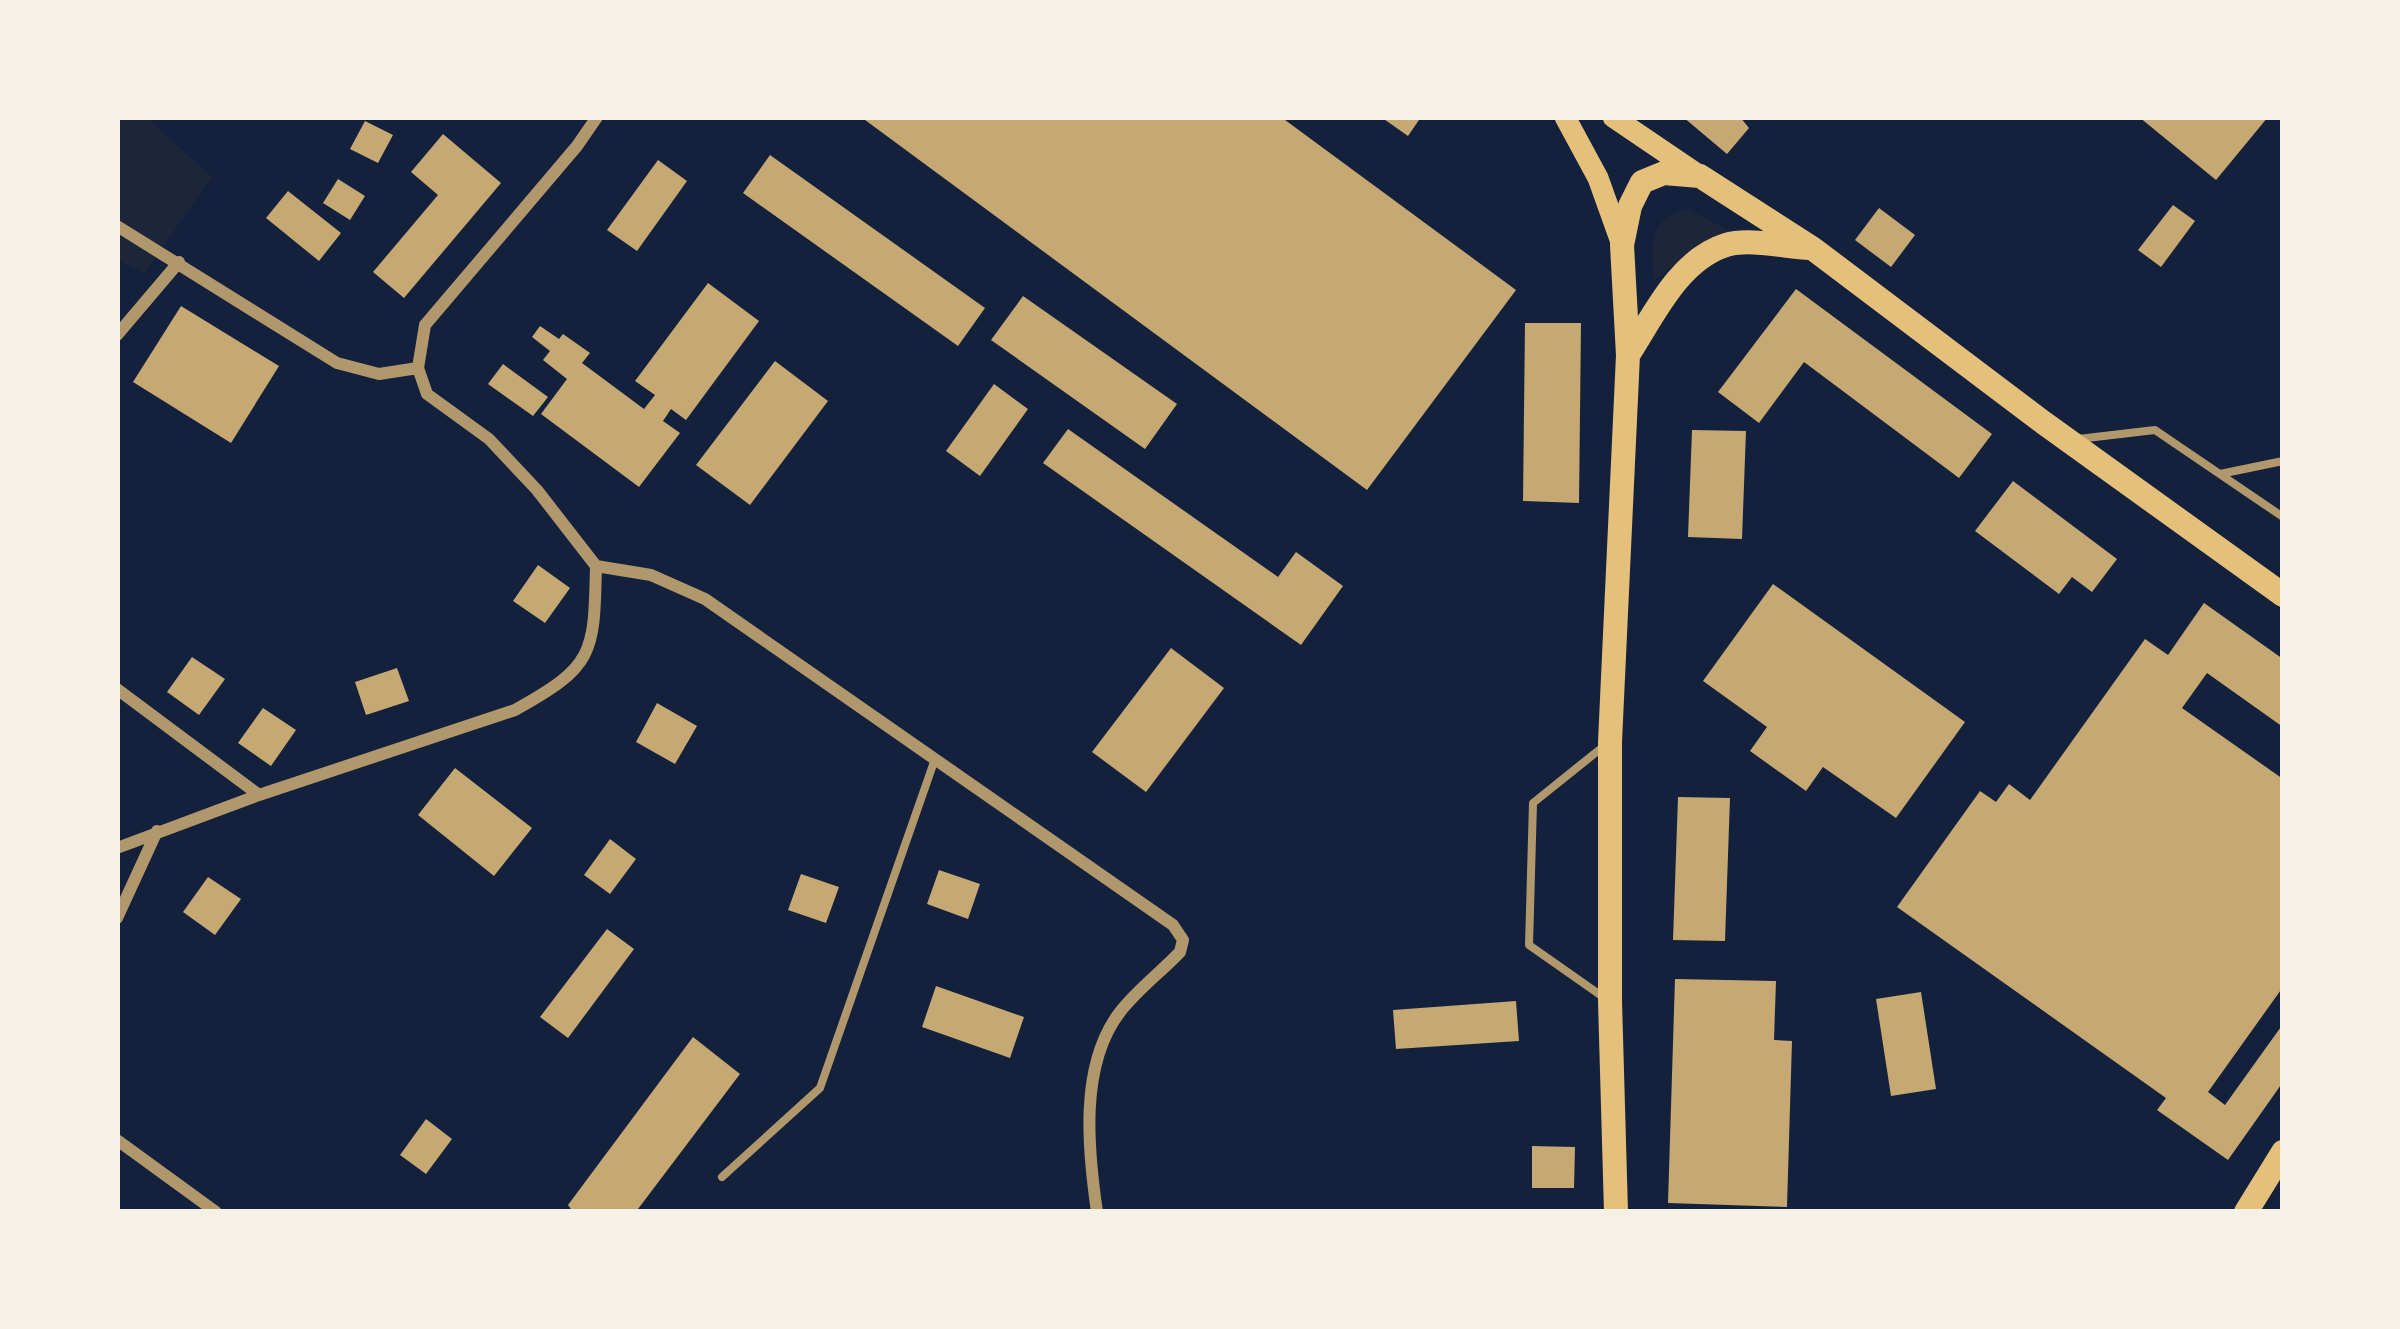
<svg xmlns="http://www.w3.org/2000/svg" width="2400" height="1329" font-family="'DejaVu Sans',sans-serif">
  <rect width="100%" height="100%" fill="#14213d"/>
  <!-- green -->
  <path fill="#1d2539" d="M117 117H146L212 177 144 273 117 260Z
    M1689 209 1732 233 1698 249 1654 280C1651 247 1649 215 1689 209Z"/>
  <!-- building -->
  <path fill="#c6a872" d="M861 117H1281L1516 290 1367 490Z
    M1381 117H1421L1408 136Z
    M1683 117H1740L1749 128 1727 154Z
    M2139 117H2268L2216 180Z
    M365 121 393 135 378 163 350 149Z
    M443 134 501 183 404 298 373 272 438 195 411 172Z
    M770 155 985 308 958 346 743 193Z
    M658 160 687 181 637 251 607 230Z
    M338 179 365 196 350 220 323 203Z
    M288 191 341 233 319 261 266 218Z
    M2173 205 2195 221 2161 267 2138 250Z
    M1879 208 1915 235 1891 267 1855 240Z
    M708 283 759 321 686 420 671 409 663 421 680 433 639 487 541 414 567 379 543 360 550 351 532 337 540 326 559 339 563 334 590 353 582 363 644 409 655 395 635 381Z
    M1796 289 1992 434 1959 478 1804 362 1759 423 1718 392Z
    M1023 296 1177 404 1145 449 991 340Z
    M181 306 279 366 231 443 133 382Z
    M1525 323H1581L1579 503 1523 501Z
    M775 361 828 401 750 505 696 465Z
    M503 364 548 397 533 416 488 384Z
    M994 384 1028 409 980 476 946 451Z
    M1068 429 1278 577 1296 552 1343 586 1301 645 1043 463Z
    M1692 430 1746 431 1742 539 1688 537Z
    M2013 481 2117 559 2092 592 2072 577 2059 594 1975 531Z
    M538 565 570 588 545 623 513 601Z
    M1773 584 1965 722 1896 818 1823 767 1806 791 1750 751 1767 727 1703 681Z
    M2204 603 2283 659V727L2207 673 2182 708 2283 779V987L2208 1092 2225 1105 2283 1024V1082L2228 1160 2157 1110 2166 1098 1897 907 1980 791 1996 802 2009 784 2030 800 2145 639 2168 655Z
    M1171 648 1224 688 1146 792 1092 752Z
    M192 657 225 679 199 715 167 692Z
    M397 668 409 701 366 715 355 682Z
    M657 703 697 726 675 764 636 742Z
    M263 708 296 730 271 766 238 743Z
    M455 768 532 828 494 876 418 815Z
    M1678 797 1730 798 1725 941 1673 940Z
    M610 839 636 859 610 894 584 875Z
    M939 870 980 884 968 919 927 904Z
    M801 874 839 887 826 923 788 910Z
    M208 877 241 899 215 935 183 912Z
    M607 929 634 949 568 1038 540 1017Z
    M1675 979 1776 981 1774 1040 1792 1041 1787 1207 1668 1203Z
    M936 986 1024 1017 1010 1058 922 1027Z
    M1921 992 1936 1089 1891 1096 1876 999Z
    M1516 1001 1519 1041 1396 1049 1393 1010Z
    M693 1037 740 1074 638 1209 640 1212H573L568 1205Z
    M426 1119 452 1139 426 1174 400 1155Z
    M1532 1146 1575 1147 1574 1188H1532Z"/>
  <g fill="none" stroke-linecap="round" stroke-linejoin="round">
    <!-- service -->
    <path stroke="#b1986c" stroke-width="8" d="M2078 439 2155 430 2283 517
      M2220 474 2283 461
      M1604 746 1533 803 1529 945 1606 999
      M722 1177 820 1088 935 759"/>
    <!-- minor -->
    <path stroke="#b1986c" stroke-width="12" d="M597 117 577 146 425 325 418 368 427 394 489 439 537 490 596 566 651 575 705 599 1173 925 1183 940 1180 952C1161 972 1137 990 1120 1012 1079 1065 1088 1150 1097 1212
      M117 226 337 363 379 374 418 368
      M117 335 179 262
      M117 689 259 795
      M117 848 259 795 515 710C595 666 594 653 596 566
      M117 918 157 831
      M117 1140 216 1212"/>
    <!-- secondary -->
    <path stroke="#e5c07b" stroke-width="21" d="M1565 117 1598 178 1622 245
      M1613 117 1700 176"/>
    <!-- primary -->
    <path stroke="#e5c07b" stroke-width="24" d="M1628 355C1653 317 1678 260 1726 245 1749 238 1786 247 1810 248
      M1616 1212 1610 1001V742L1628 355 1622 245 1630 206 1642 182 1664 173 1700 176 1812 248 2044 423 2283 595
      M2246 1212 2283 1152"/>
  </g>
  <!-- border -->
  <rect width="2400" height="1329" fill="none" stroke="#f6f1e7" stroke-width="240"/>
</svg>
